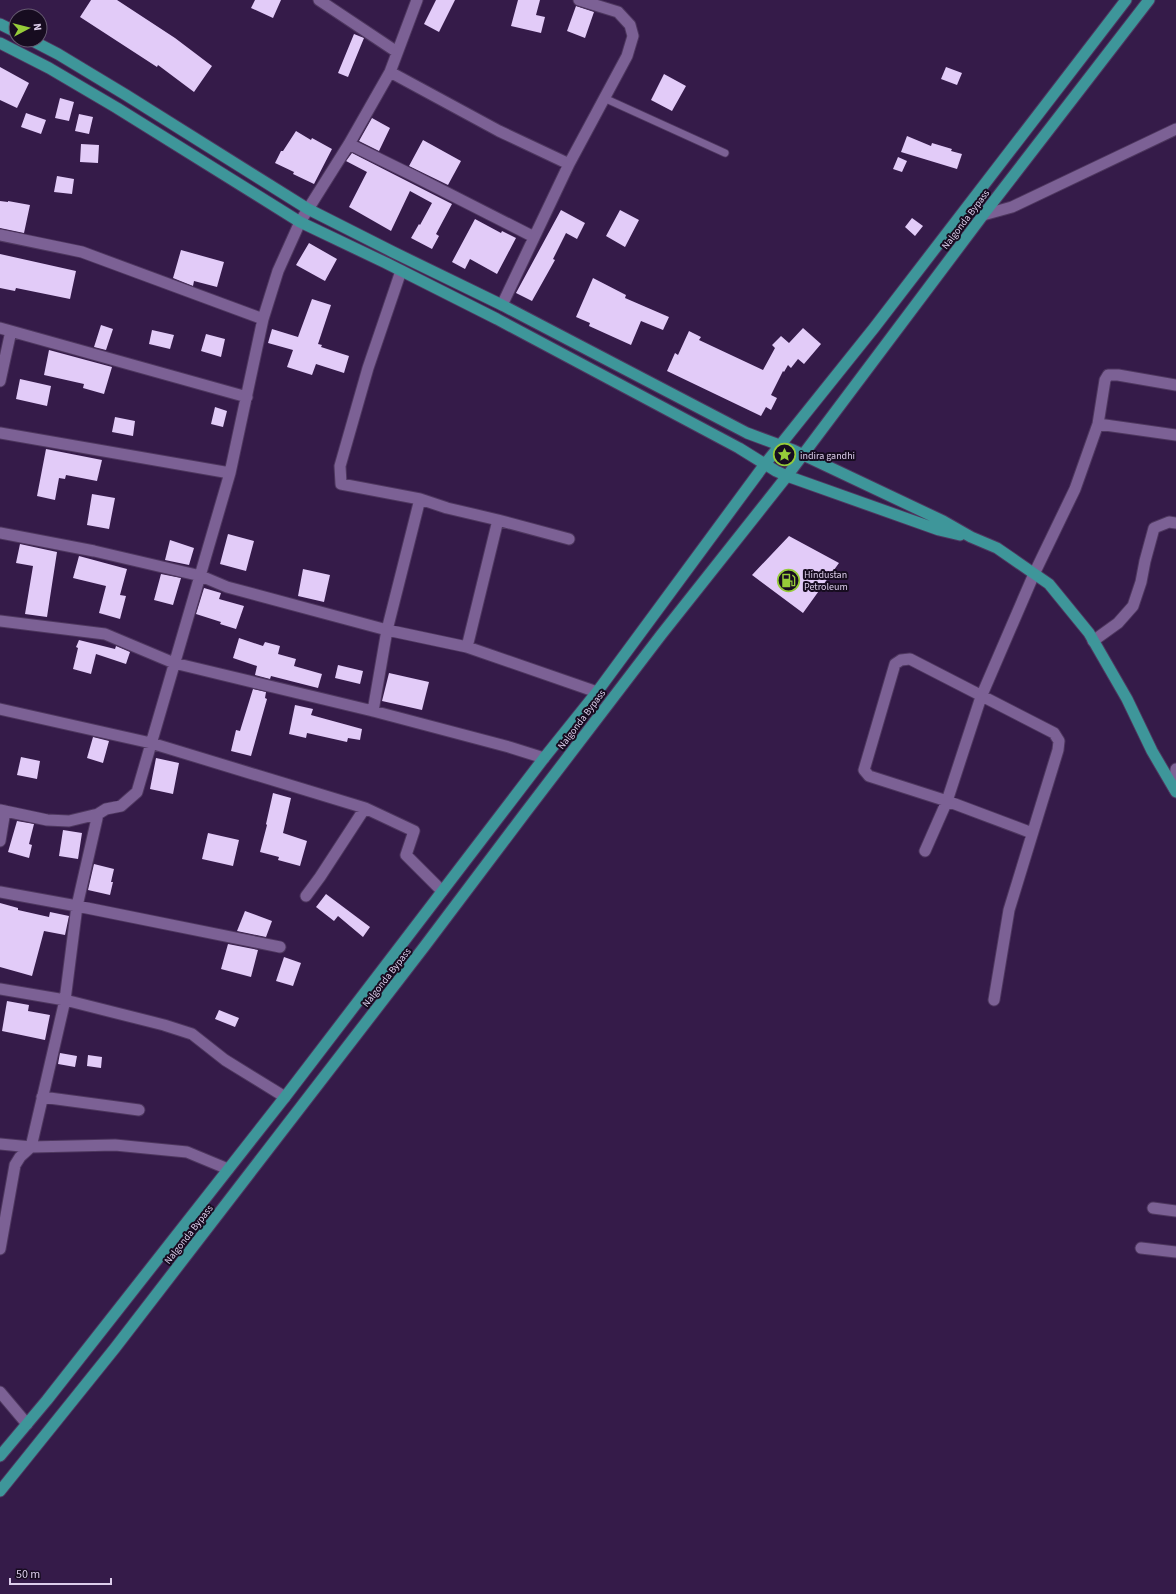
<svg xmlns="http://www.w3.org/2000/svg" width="1176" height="1594" font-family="'Source Sans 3',sans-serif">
  <rect width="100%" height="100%" fill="#351b49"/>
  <!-- building -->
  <path fill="#e2cbf8" d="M91 0H117L175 38 212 66 194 92 158 65 157 67 80 17Z
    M255 0H281L273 18 251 8Z
    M436 0H455L439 32 424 24Z
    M518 0H540L536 15 545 17 541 33 511 26Z
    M576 6 594 12 585 38 567 31Z
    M354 34 364 38 348 77 338 73Z
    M0 67 29 83 17 108 0 100Z
    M946 67 962 73 957 85 941 79Z
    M664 74 686 86 672 111 651 100Z
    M60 98 74 102 69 121 55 118Z
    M26 113 46 120 41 134 21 127Z
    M79 114 93 117 89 134 75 131Z
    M372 118 390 128 379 151 359 141Z
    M296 131 311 140 312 138 332 149 314 184 293 174 294 172 275 163 281 151H283Z
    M907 136 931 146 932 143 952 149 951 151 962 154 957 169 901 152Z
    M423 140 461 161 448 185 409 166Z
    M81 144 99 145 98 163 80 162Z
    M352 153 452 204 436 234 439 236 432 249 411 238 419 224 420 225 432 203 410 191 391 231 349 207 367 172 346 161Z
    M898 157 907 161 902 172 893 169Z
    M57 176 74 179 72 194 54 192Z
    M0 201 8 202V201L30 205 24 233 0 228Z
    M561 210 585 223 577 239 566 233 553 259 555 260 532 301 516 293Z
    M620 210 639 220 625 247 606 236Z
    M912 218 923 226 915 236 905 227Z
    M475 219 501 233 502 231 516 238 497 274 470 259 465 269 452 262Z
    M309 243 337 259 325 281 296 265Z
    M181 250 224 262 217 287 194 281 193 286 173 278Z
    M0 254 76 271 70 299 16 288 15 291 0 288Z
    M593 278 626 295 625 298 669 317 663 330 641 321 631 345 589 326 590 323 576 317Z
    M312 299 331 305 318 344 322 345 321 347 349 356 344 373 316 364 312 375 287 367 293 350 268 343 272 329 298 337Z
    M101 325 113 329 106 350 94 347Z
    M803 328 821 344 804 364 798 359 791 368 788 365 784 372 783 371 771 395 777 398 771 410 766 407 761 416 667 371 675 353 678 355 689 331 701 337 699 340 763 370 775 348 772 345 781 336 789 343Z
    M152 330 174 335 170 349 149 344Z
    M206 334 225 339 221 357 201 351Z
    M49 350 112 367 104 394 83 388 84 384 44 375Z
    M20 379 51 386 47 406 16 399Z
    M215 407 227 411 223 427 211 424Z
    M115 417 135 421 133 436 112 432Z
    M46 449 102 460 97 481 66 475 65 479 59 478 55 500 37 496Z
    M92 494 115 498 109 529 87 525Z
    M228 534 254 541 246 571 220 564Z
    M789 536 839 563 803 613 752 575Z
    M170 540 194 548 189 565 165 560Z
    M20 544 57 552 47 617 25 614 33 566 16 563Z
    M79 556 127 569 120 595 126 596 120 619 99 613 106 586 73 578Z
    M303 569 330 575 324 602 298 596Z
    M161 574 181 578 173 605 154 600Z
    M204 588 221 593 219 599 244 606 236 629 220 624 221 622 196 614Z
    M239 638 263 646 265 642 280 646 278 654 296 659 294 666 322 674 318 688 271 676 270 679 255 675 257 666 233 658Z
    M79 640 115 649 116 646 130 652 126 664 96 654 91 674 73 669 78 648 76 647Z
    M338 665 363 671 360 684 335 678Z
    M389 673 429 682 422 710 382 701Z
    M253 689 266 692 265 698 267 699 251 756 231 751 236 730 240 731Z
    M295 705 313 709 311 715 362 729 360 740 348 738 347 742 307 733 306 738 289 734Z
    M93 737 109 741 103 763 87 758Z
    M21 757 40 761 37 779 17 775Z
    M156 758 179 763 173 794 150 789Z
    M273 793 291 798 283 833 307 841 300 866 278 860 279 857 260 852 267 825 266 824Z
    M17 821 34 824 29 844 32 845 29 858 8 852Z
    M63 830 82 833 78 859 59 856Z
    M208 833 239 840 233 866 202 859Z
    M94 864 114 869 111 882H113L110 895 88 890Z
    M326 894 370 927 363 937 338 916 334 921 316 907Z
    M0 903 18 908V910L49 917 50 912 69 916 65 935 44 931 32 976 0 967Z
    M245 911 272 921 266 937 237 931Z
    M228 944 258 950 251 977 221 969Z
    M284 957 301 963 293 986 276 981Z
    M7 1001 29 1005 28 1011 50 1015 45 1040 2 1031Z
    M219 1010 239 1018 235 1027 215 1019Z
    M60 1053 77 1056 75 1067 58 1064Z
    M88 1055 102 1057 101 1068 87 1066Z"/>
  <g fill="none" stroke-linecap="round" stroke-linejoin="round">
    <defs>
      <path id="service" d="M604 98 725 153"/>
      <path id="minor" d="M319 0 397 52
        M390 72 499 131 569 164
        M349 144 412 175 534 237
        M983 215 1012 207 1176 129
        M0 235 82 252 263 319
        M401 271 368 368 340 466 341 484 420 499
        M502 305 569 164 627 56 633 36 630 25 618 12 579 0
        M0 328 247 397
        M0 381 11 331
        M1098 424 1105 380 1108 375H1118L1176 385
        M0 433 230 473
        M498 520 569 539
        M0 533 94 551 201 576 227 587 387 630 467 647
        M0 621 105 634 174 663 373 711 509 747 544 758
        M0 709 151 743 365 808 414 831 406 855 442 891
        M373 711 387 630 420 499 447 508 498 520 467 647 597 692
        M1174 788 1176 769
        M0 810 47 820 69 821 98 814
        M0 841 5 811
        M925 851 947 801 981 697 1034 574 1075 489 1098 424 1176 435
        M0 892 77 906 65 1000 0 989
        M306 896 320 877 365 808
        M280 947 77 906 98 814 106 809 121 806 137 792 230 473 263 319 278 271 300 222 349 144 390 72 417 0
        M994 1000 1009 910 1058 750 1059 741 1054 733 910 659 901 660 895 664 864 770 869 776 947 801 1032 833
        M42 1097 139 1110
        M0 1144 31 1147 65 1000 164 1025 192 1034 225 1060 285 1097
        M1153 1208 1176 1211
        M1141 1248 1176 1252
        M0 1249 15 1165 20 1157 31 1147 115 1145 187 1152 228 1169
        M0 1392 27 1424"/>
      <path id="tertiary" d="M1093 641 1118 623 1133 606 1141 582 1145 561 1154 528 1169 522 1176 523"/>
      <path id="trunk" d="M0 24 16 32
        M31 40 58 54 126 95 308 209 393 252 502 305 747 433 793 450 943 521 971 537 997 548 1049 584 1089 633 1127 699 1152 751 1176 792
        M0 43 49 68 117 108 300 222 386 263 497 319 739 448 776 471 787 476 939 530 960 535
        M0 1456 47 1400 285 1097 544 758 597 692 765 464 874 328 1126 0
        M0 1491 115 1348 424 947 525 813 661 635 787 476 983 215 1149 0"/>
    </defs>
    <!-- service casing -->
    <use href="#service" stroke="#4e375f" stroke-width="9"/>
    <!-- minor casing -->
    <use href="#minor" stroke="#4e375f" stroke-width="13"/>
    <!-- tertiary casing -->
    <use href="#tertiary" stroke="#4e375f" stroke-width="13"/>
    <!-- trunk casing -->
    <use href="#trunk" stroke="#4e375f" stroke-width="13"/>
    <!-- service -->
    <use href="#service" stroke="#7c6195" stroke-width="7"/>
    <!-- minor -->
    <use href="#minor" stroke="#7c6195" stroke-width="11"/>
    <!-- tertiary -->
    <use href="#tertiary" stroke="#7c6195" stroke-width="11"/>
    <!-- trunk -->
    <use href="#trunk" stroke="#3e969a" stroke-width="11"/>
  </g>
  <!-- icons -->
  <defs>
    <symbol id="sight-ring" viewBox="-11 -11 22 22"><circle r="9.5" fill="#170c20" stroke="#96cc39" stroke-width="1.5"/><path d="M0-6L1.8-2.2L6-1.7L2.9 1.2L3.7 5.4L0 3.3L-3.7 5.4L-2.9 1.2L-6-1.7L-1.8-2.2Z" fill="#96cc39"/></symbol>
    <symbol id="fuel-ring" viewBox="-11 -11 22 22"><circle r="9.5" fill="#170c20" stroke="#96cc39" stroke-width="1.5"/><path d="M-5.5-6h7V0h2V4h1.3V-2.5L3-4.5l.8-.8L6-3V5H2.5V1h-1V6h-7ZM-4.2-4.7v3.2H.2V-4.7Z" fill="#96cc39"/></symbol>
  </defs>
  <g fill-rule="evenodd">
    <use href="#sight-ring" x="772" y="442" width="25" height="25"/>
    <use href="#fuel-ring" x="776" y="568" width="25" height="25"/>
  </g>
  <g text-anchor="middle" stroke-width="4" stroke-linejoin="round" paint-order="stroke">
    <!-- street labels -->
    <g font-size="10" fill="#ddceeb" stroke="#170c20">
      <text transform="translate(965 219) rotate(-53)" y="4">Nalgonda Bypass</text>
      <text transform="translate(581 719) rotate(-53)" y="4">Nalgonda Bypass</text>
      <text transform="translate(386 977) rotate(-52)" y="4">Nalgonda Bypass</text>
      <text transform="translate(188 1234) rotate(-52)" y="4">Nalgonda Bypass</text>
    </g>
    <!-- poi labels -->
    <g font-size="10" fill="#ddceeb" stroke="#170c20" text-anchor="start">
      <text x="800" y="459">indira gandhi</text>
      <text x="804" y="578">Hindustan<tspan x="804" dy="12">Petroleum</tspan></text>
    </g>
  </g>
  <!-- north arrow -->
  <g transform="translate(28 28) rotate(83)"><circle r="19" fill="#170c20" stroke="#665a71"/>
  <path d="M0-3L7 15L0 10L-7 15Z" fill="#96cc39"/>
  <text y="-6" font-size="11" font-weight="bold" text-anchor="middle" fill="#ddceeb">N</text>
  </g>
  <!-- scale -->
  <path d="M10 1578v6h101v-6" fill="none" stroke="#ddceeb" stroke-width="2"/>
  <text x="16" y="1578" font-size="12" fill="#ddceeb" stroke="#170c20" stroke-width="3" paint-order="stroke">50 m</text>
</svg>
